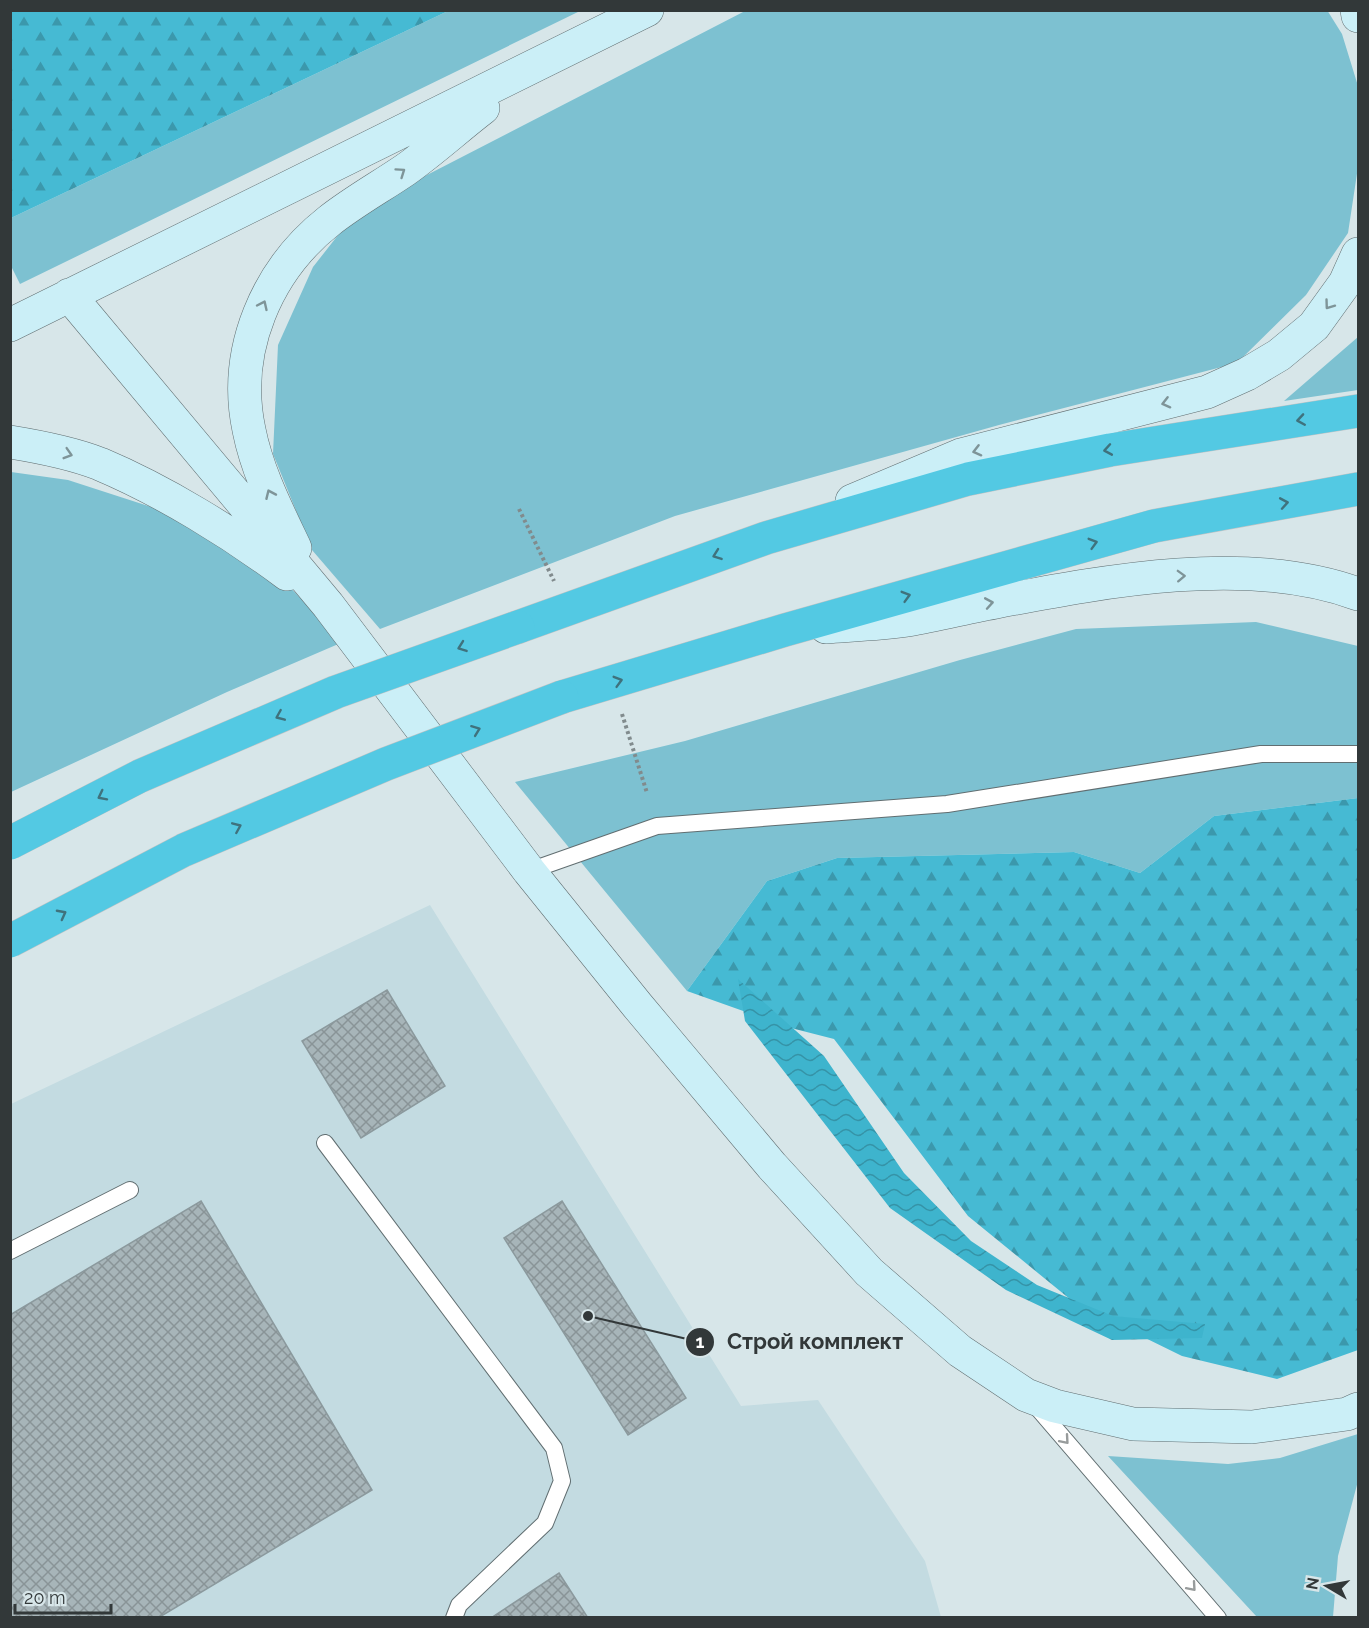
<svg xmlns="http://www.w3.org/2000/svg" width="1369" height="1628" font-family="Raleway,sans-serif">
  <defs>
    <pattern id="forest-firs" width="22" height="20" patternUnits="userSpaceOnUse" patternTransform="scale(1.5)"><rect width="22" height="20" fill="#46bad3"/><path d="M5 1l3.5 6h-7zM16 11l3.5 6h-7z" fill="#3b98ac"/></pattern>
    <pattern id="water-waves" width="16" height="10" patternUnits="userSpaceOnUse" patternTransform="scale(1.5)"><rect width="16" height="10" fill="#3eb4cd"/><path d="M0 5q4-4 8 0t8 0" fill="none" stroke="#3593a7"/></pattern>
    <pattern id="building-cross-hatch" width="8" height="8" patternUnits="userSpaceOnUse" patternTransform="scale(1.5)"><rect width="8" height="8" fill="#a7b5b9"/><path d="M0 0l8 8M0 8l8-8" fill="none" stroke="#899497"/></pattern>
  </defs>
  <rect width="100%" height="100%" fill="#d7e6e9"/>
  <!-- built -->
  <path fill="#c3dbe1" d="M430 905 741 1406 818 1400 925 1561 941 1617 11 1618V1104Z"/>
  <!-- green -->
  <path fill="#7dc1d1" d="M1327 10 1342 34 1358 86V167L1348 233 1306 295 1237 363 999 425 675 516 380 629 312 550 273 454 278 345 313 267 357 211 745 11Z
    M448 11H580L20 284 11 266V218Z
    M1358 337V390L1284 401Z
    M11 472 68 480 176 515 277 574 343 642 227 692 11 792Z
    M1256 622 1358 646V798L1214 816 1140 873 1074 852 837 858 767 881 687 991 515 782 685 741 960 660 1076 629Z
    M1358 1434V1481L1338 1556 1333 1617H1257L1108 1456 1228 1464 1280 1458Z"/>
  <!-- forest -->
  <path fill="url(#forest-firs)" d="M11 10H448V11L11 218Z
    M1358 798V1350L1277 1379 1182 1356 1076 1304 968 1216 834 1039 791 1028 687 991 767 881 837 858 1074 852 1140 873 1214 816Z"/>
  <!-- water -->
  <path fill="url(#water-waves)" d="M738 979 824 1056 904 1173 971 1241 1037 1285 1113 1316 1205 1324 1202 1338 1112 1340 1006 1290 890 1208 745 1021Z"/>
  <!-- building -->
  <path fill="url(#building-cross-hatch)" stroke="#8b999d" stroke-width="1.5" d="M387 990 445 1086 361 1138 302 1041Z
    M201 1201 372 1490 158 1618H10V1315Z
    M562 1201 686 1398 628 1435 504 1238Z
    M559 1573 588 1618H491Z"/>
  <g fill="none" stroke-linecap="round" stroke-linejoin="round">
    <defs>
      <path id="lane" d="M529 871 657 826 947 804 1261 754H1358
        M325 1143 554 1448 562 1481 545 1523 459 1605 454 1618
        M10 1251 130 1190
        M1035 1405 1218 1618"/>
      <path id="secondary" d="M1357 10 1358 16
        M69 295 328 605 529 871 637 1005 772 1166 869 1272 960 1351 1026 1395 1055 1406 1133 1424 1252 1427 1347 1414 1358 1409
        M10 325 647 10
        M10 442C41 447 72 453 100 464 164 491 232 533 287 574
        M852 501 961 455 1207 392 1247 374 1279 355 1314 326 1345 283 1358 254
        M295 548C277 510 257 471 249 430 232 350 267 270 329 221 353 202 380 187 405 170 432 151 457 128 483 108
        M826 627C853 625 881 624 908 620 932 616 956 610 980 605 1096 583 1244 552 1358 594"/>
      <path id="highway" d="M518 627 766 538 968 479 1110 450 1358 411
        M562 697 785 630 1154 526 1358 489"/>
    </defs>
    <!-- lane casing -->
    <use href="#lane" stroke="#616e71" stroke-width="18"/>
    <!-- secondary casing -->
    <use href="#secondary" stroke="#616e71" stroke-width="34"/>
    <!-- highway casing -->
    <use href="#highway" stroke="#c2c3c4" stroke-width="34"/>
    <!-- path -->
    <path stroke="#818b8d" stroke-width="4" stroke-dasharray="3 3" stroke-linecap="butt" d="M519 509 554 581
      M622 714 647 793"/>
    <!-- lane -->
    <use href="#lane" stroke="#fff" stroke-width="16"/>
    <!-- secondary -->
    <use href="#secondary" stroke="#cbeff7" stroke-width="33"/>
    <!-- highway -->
    <use href="#highway" stroke="#53c9e3" stroke-width="33"/>
    <defs>
      <path id="highway-bridge" d="M10 843 140 776 336 692 518 627
        M10 941 184 850 386 764 562 697"/>
    </defs>
    <!-- highway-bridge casing -->
    <use href="#highway-bridge" stroke="#c2c3c4" stroke-width="34" stroke-linecap="butt"/>
    <!-- highway-bridge -->
    <use href="#highway-bridge" stroke="#53c9e3" stroke-width="33"/>
  </g>
  <!-- one-way arrows -->
  <defs><path id="oneway-chevron" d="M-2-3.5L2.5 0L-2 3.5" fill="none" stroke-width="1.6" stroke-linecap="round" stroke-linejoin="round" transform="scale(1.5)"/></defs>
  <g stroke="#7e9498">
    <use href="#oneway-chevron" transform="translate(401 172) rotate(-35)"/>
    <use href="#oneway-chevron" transform="translate(263 305) rotate(-65)"/>
    <use href="#oneway-chevron" transform="translate(1329 305) rotate(126)"/>
    <use href="#oneway-chevron" transform="translate(1166 403) rotate(166)"/>
    <use href="#oneway-chevron" transform="translate(977 451) rotate(166)"/>
    <use href="#oneway-chevron" transform="translate(68 454) rotate(17)"/>
    <use href="#oneway-chevron" transform="translate(270 494) rotate(-114)"/>
    <use href="#oneway-chevron" transform="translate(1181 576) rotate(-2)"/>
    <use href="#oneway-chevron" transform="translate(989 603) rotate(-10)"/>
  </g>
  <g stroke="#3f727d">
    <use href="#oneway-chevron" transform="translate(1301 420) rotate(171)"/>
    <use href="#oneway-chevron" transform="translate(1108 450) rotate(170)"/>
    <use href="#oneway-chevron" transform="translate(1284 503) rotate(-10)"/>
    <use href="#oneway-chevron" transform="translate(1093 543) rotate(-16)"/>
    <use href="#oneway-chevron" transform="translate(717 555) rotate(160)"/>
    <use href="#oneway-chevron" transform="translate(906 596) rotate(-16)"/>
    <use href="#oneway-chevron" transform="translate(462 647) rotate(160)"/>
    <use href="#oneway-chevron" transform="translate(618 681) rotate(-16)"/>
    <use href="#oneway-chevron" transform="translate(280 716) rotate(157)"/>
    <use href="#oneway-chevron" transform="translate(476 730) rotate(-21)"/>
    <use href="#oneway-chevron" transform="translate(102 796) rotate(153)"/>
    <use href="#oneway-chevron" transform="translate(237 827) rotate(-23)"/>
    <use href="#oneway-chevron" transform="translate(62 914) rotate(-28)"/>
  </g>
  <g stroke="#989c9c">
    <use href="#oneway-chevron" transform="translate(1065 1440) rotate(49)"/>
    <use href="#oneway-chevron" transform="translate(1192 1587) rotate(49)"/>
  </g>
  <!-- callouts -->
  <path fill="none" stroke="#323839" stroke-width="2" d="M588 1316L700 1342"/>
  <g fill="#323839" stroke="#d7e6e9" stroke-width="2">
    <circle cx="588" cy="1316" r="6"/>
    <circle cx="700" cy="1342" r="15"/>
  </g>
  <g font-size="18" text-anchor="middle" font-weight="bold" fill="#fff">
    <text x="700" y="1348">1</text>
  </g>
  <g font-size="22" text-anchor="middle" font-weight="bold" fill="#323839" stroke="#d7e6e9" stroke-width="4.5" stroke-linejoin="round" paint-order="stroke">
    <text x="815" y="1349">Строй комплект</text>
  </g>
  <!-- border -->
  <rect width="1369" height="1628" fill="none" stroke="#323839" stroke-width="24"/>
  <!-- north arrow -->
  <g transform="translate(1327 1586) rotate(280)" stroke="#d7e6e9" stroke-width="4.5" paint-order="stroke">
  <path d="M0-4.5L10 22L0 15L-10 22Z" fill="#323839"/>
  <text y="-9" font-size="16" font-weight="bold" text-anchor="middle" fill="#323839">N</text>
  </g>
  <!-- scale -->
  <path d="M15 1604v9h96v-9" fill="none" stroke="#323839" stroke-width="3"/>
  <text x="24" y="1604" font-size="18" fill="#323839" stroke="#d7e6e9" stroke-width="4.5" paint-order="stroke">20 m</text>
</svg>
